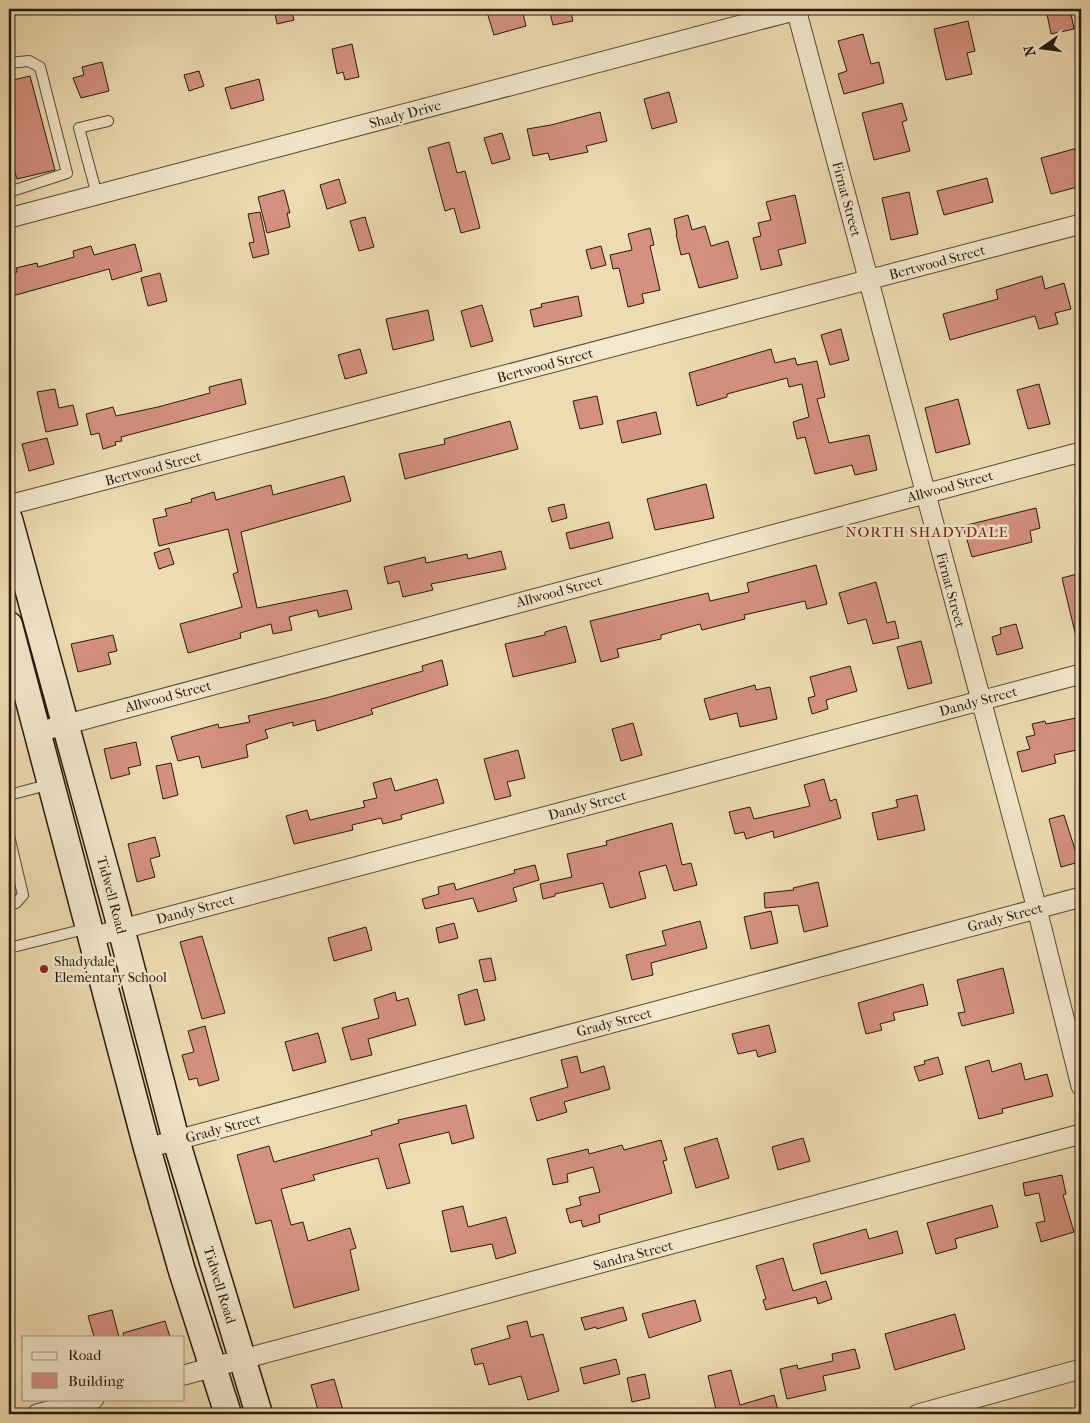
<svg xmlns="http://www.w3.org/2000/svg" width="1090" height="1423" font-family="'IM FELL French Canon',serif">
  <rect width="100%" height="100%" fill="#eddcb1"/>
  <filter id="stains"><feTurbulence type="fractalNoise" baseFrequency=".004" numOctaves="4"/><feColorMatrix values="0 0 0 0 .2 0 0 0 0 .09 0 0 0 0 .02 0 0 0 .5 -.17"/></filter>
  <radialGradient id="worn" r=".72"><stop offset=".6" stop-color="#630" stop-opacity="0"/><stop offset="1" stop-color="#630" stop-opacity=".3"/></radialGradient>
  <!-- building -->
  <path fill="#d4917f" stroke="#26190b" d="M274 9H291L294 20 277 24Z
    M486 9H522L526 26 494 35Z
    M549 9H570L573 21 553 25Z
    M1046 9H1070L1074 29 1051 34Z
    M968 21 975 51 967 53 972 74 946 80 934 29Z
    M863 34 871 64 879 62 884 83 844 94 838 74 847 71 838 41Z
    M352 44 359 77 345 80 343 72 337 74 332 49Z
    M102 62 109 91 81 98 73 78 84 75 82 67Z
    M199 71 204 86 189 91 184 75Z
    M30 76 55 170 17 179 9 153V81Z
    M259 79 264 100 231 109 225 88Z
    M669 92 677 122 652 129 644 99Z
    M902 103 907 120 902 122 910 151 874 160 862 113Z
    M600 112 607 141 586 146 588 152 550 160 548 153 533 156 527 129 551 125Z
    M502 133 510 159 492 164 484 138Z
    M449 142 457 173 465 171 480 228 461 233 454 208 445 211 428 148Z
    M1081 147V186L1051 194 1041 158Z
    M987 178 993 202 944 215 937 191Z
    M339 179 346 203 327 209 320 185Z
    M284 190 290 213H287L290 227 267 233 258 197Z
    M909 192 918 234 891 240 882 198Z
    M795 195 806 243 778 250 782 265 761 270 753 238 761 236 758 223 771 220 766 202Z
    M260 212 269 254 253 258 249 243 254 242 248 214Z
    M688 215 692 230 705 226 711 246 728 241 738 278 699 288 689 253 681 255 676 234H677L674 219Z
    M365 217 374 247 359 251 350 221Z
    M650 228 654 245 650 246 660 290 642 294 644 303 628 307 619 268 613 269 610 255 632 250 628 234Z
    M135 244 142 271 112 280 109 269 9 297V273L17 272 16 268 37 263 38 267 74 257 73 251 91 246 94 255Z
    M601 246 606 265 591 269 586 250Z
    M160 273 167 301 148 306 141 278Z
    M1042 276 1045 289 1064 283 1071 309 1055 313 1058 324 1039 329 1035 316 950 340 943 314 998 299 996 290Z
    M578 296 582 316 534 327 530 310 542 307 541 304Z
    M482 305 493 341 471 347 461 311Z
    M428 310 434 340 393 350 386 319Z
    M841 329 849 360 830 365 821 335Z
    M360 349 367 373 345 379 338 355Z
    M771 349 775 363 795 358 797 365 817 361 825 397 817 399 829 443 869 435 877 470 855 475 852 465 815 474 805 437 797 439 793 422 809 417 802 384 789 387 787 378 727 394V397L697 406 689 373Z
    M241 379 246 404 121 437 122 441 115 442 116 445 103 449 99 433 91 435 86 414 113 407 116 416 158 407 210 393 209 387Z
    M1039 384 1050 424 1028 429 1017 390Z
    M55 389 59 408 73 405 78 425 46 432 37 392Z
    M597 396 603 424 580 429 573 401Z
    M958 399 970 444 936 453 925 408Z
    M656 412 661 434 622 443 617 421Z
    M510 421 518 449 405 479 399 454 445 444 444 439Z
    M47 438 54 464 29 471 22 444Z
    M344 476 351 501 241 532 257 608 347 590 352 609 319 617 317 610 289 617 292 630 273 634 271 624 240 633 241 638 188 653 180 624 242 607 233 574 238 572 228 529 159 546 153 519 167 516 165 509 192 502 191 499 214 492 216 500 271 485 273 495Z
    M706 484 714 518 655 530 647 499Z
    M564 504 567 518 552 522 548 508Z
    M1036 508 1040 528 1030 531 1032 542 972 557 963 526Z
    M609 522 613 538 570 549 566 533Z
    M169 548 174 564 159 569 154 553Z
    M501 551 506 569 431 584 433 590 403 597 399 581 388 584 384 567 425 557 426 563 467 554 468 559Z
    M816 565 827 604 807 609 805 601 744 615 745 619 702 630 700 624 661 635V639L617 649 619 657 601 662 590 621 708 593 710 601 749 592 747 583Z
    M1081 573V644L1078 645 1062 578Z
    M876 582 887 623 895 621 899 638 873 644 866 619 848 624 839 593Z
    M1016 624 1023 648 997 655 992 637 1001 634 1000 628Z
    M566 626 576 662 513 677 505 644 545 635V632Z
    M113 635 117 651 108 653 111 664 78 672 71 644Z
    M921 641 932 683 908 689 897 647Z
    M442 660 448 685 371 709 373 714 317 731 315 720 293 726V722L265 730 268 738 246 745 248 757 202 768 199 756 178 761 171 737 218 724 219 728 250 722 248 716 326 698 423 671 422 666Z
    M850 666 857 691 826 700 828 709 812 714 808 698 815 696 810 677Z
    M755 685 756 690 770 687 777 719 740 727 737 713 710 720 704 699Z
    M1081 717V749L1054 755 1056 763 1022 772 1017 752 1030 749 1026 737 1035 735 1032 724 1045 721 1046 724Z
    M633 723 642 755 621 761 612 729Z
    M136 742 141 765 128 768 130 774 111 779 104 749Z
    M518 750 525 778 507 782 511 796 495 800 484 759Z
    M171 763 178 795 163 799 156 766Z
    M391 778 395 791 437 779 444 803 401 815 402 819 383 824 381 818 352 825 353 830 294 844 286 816 307 810 310 820 365 807 363 801 377 798 373 783Z
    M824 779 830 801 836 799 841 818 774 838 773 831 746 839 744 832 735 834 729 812 750 807 754 819 810 806 804 785Z
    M917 795 925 830 878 840 872 813 898 807 896 800Z
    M1064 815 1079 862 1061 867 1049 819Z
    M672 823 682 865 691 863 697 885 674 891 666 865 639 872 646 898 610 908 603 883 555 894V896L543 899 540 884 572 877 567 854 607 845 606 841Z
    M155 837 160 856 150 859 155 877 137 882 128 844Z
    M535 865 539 880 513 888 517 901 478 912 473 898 425 909 422 899 439 894 438 887 454 883 456 890 515 873 514 870Z
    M818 882 828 926 804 932 798 905 765 908 764 893 794 890 793 888Z
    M771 911 778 943 751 949 744 917Z
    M700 921 707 948 651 963 653 975 632 980 626 955 666 945 662 931Z
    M454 923 458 938 439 943 436 928Z
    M366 927 372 950 334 961 328 938Z
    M202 936 225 1013 202 1019 180 942Z
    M491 958 496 980 484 982 479 960Z
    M1003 968 1014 1013 962 1026 958 1013 965 1012 957 980Z
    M923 984 928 1005 893 1013 895 1020 880 1024 882 1030 866 1034 858 1003Z
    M477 989 485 1020 465 1025 458 995Z
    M395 992 397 1001 408 998 416 1025 368 1039 372 1055 351 1060 342 1028 379 1018 374 999Z
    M769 1025 776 1052 758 1057 756 1050 738 1054 732 1034Z
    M205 1026 219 1080 199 1086 197 1078 189 1080 182 1055 194 1052 188 1031Z
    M318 1033 326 1062 293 1071 285 1042Z
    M577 1056 581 1073 604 1066 610 1089 564 1102 567 1112 537 1121 530 1098 568 1087 561 1060Z
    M938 1057 943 1074 919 1081 914 1067 925 1064 924 1061Z
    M989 1060 992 1072 1021 1063 1025 1080 1047 1074 1053 1096 1002 1109 1003 1113 979 1119 965 1067Z
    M466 1105 474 1138 452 1144 449 1132 399 1144 410 1183 387 1189 378 1158 313 1175 315 1180 281 1189 291 1225 303 1222 308 1241 350 1228 356 1248 350 1250 359 1290 294 1308 271 1220 256 1224 237 1155 269 1146 274 1162 372 1135 371 1131 399 1123 398 1120Z
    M717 1138 729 1178 696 1188 684 1148Z
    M803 1138 810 1161 778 1170 772 1147Z
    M661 1140 667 1160 663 1161 672 1193 599 1215 600 1222 583 1227 581 1220 570 1223 566 1209 581 1205 579 1197 600 1192 593 1167 567 1174 568 1182 553 1185 547 1159 588 1149 589 1154 622 1145 624 1150Z
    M1062 1175 1066 1194 1063 1195 1074 1232 1041 1242 1036 1223 1045 1221 1039 1193 1025 1196 1023 1183Z
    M992 1205 998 1227 955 1239 957 1248 936 1254 927 1223Z
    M463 1206 468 1227 506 1217 516 1253 496 1259 492 1244 451 1252 442 1211Z
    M866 1229 869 1239 897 1231 903 1253 821 1274 813 1244Z
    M783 1258 793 1291 826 1281 832 1299 818 1304 816 1297 766 1310 763 1300 766 1299 756 1266Z
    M695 1300 701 1321 649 1338 642 1314Z
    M623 1307 627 1320 597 1329 596 1327 585 1330 581 1318Z
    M112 1310 119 1337H94L88 1316Z
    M955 1314 965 1349 895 1370 885 1334Z
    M165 1321 170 1337H124L123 1333Z
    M527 1321 531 1337 543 1334 559 1391 528 1400 521 1376 489 1385 483 1363 475 1365 471 1349 510 1338 507 1326Z
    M855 1349 860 1368 823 1376 826 1390 787 1399 780 1369 797 1365 798 1369 833 1361 832 1354Z
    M616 1359 620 1374 584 1384 580 1368Z
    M731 1370 740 1405 774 1395 779 1414H717L708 1376Z
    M645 1374 650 1398 632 1402 627 1378Z
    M334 1379 344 1414H319L311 1385Z"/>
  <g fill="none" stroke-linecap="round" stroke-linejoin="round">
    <defs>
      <path id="service" d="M9 63 29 61 40 67 67 173 9 192
        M97 195 79 128 108 121
        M9 795 51 784
        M9 836 23 895 16 903 9 905
        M9 948 89 928"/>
      <path id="minor" d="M796 9 1037 909 1081 1086
        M9 218 801 9
        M9 505 1081 224
        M38 732 1081 452
        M92 937 1081 674
        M147 1148 1081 897
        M184 1375 1081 1134
        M37 1414 94 1399
        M918 1414 1081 1369"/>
      <path id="secondary" d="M9 519 116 909 176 1140 259 1414
        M9 625 147 1148 182 1271 228 1414"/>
    </defs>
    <!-- service casing -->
    <use href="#service" stroke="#584a34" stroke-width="12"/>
    <!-- minor casing -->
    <use href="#minor" stroke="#584a34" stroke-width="21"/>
    <!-- secondary casing -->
    <use href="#secondary" stroke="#26190b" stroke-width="29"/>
    <!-- service -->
    <use href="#service" stroke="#f3e8cc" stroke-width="10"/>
    <!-- minor -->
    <use href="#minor" stroke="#f3e8cc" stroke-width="19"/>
    <!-- secondary -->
    <use href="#secondary" stroke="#f3e8cc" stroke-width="26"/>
  </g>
  <!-- markers -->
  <circle fill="#8f2418" stroke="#f3e8cc" stroke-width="2" cx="44" cy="969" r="5"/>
  <g text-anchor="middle" stroke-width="5" stroke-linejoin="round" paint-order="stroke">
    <!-- street labels -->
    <g font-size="14" fill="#26190b" stroke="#f3e8cc">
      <text transform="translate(405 114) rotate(-15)" y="5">Shady Drive</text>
      <text transform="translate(847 199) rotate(75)" y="5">Firnat Street</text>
      <text transform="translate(937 262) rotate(-15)" y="5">Bertwood Street</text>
      <text transform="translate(545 365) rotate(-15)" y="5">Bertwood Street</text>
      <text transform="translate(153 468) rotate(-15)" y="5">Bertwood Street</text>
      <text transform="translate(950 486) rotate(-15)" y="5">Allwood Street</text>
      <text transform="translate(951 590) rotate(75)" y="5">Firnat Street</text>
      <text transform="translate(559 591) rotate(-15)" y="5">Allwood Street</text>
      <text transform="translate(168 696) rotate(-15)" y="5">Allwood Street</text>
      <text transform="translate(978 701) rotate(-15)" y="5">Dandy Street</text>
      <text transform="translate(587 805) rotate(-15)" y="5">Dandy Street</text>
      <text transform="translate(112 895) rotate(75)" y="5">Tidwell Road</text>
      <text transform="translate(195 909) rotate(-15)" y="5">Dandy Street</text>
      <text transform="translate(1005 917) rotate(-15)" y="5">Grady Street</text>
      <text transform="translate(614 1022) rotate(-15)" y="5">Grady Street</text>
      <text transform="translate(223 1128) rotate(-15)" y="5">Grady Street</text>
      <text transform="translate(633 1255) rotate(-15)" y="5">Sandra Street</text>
      <text transform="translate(220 1285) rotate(73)" y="5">Tidwell Road</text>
    </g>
    <!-- poi labels -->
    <g font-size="14" fill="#26190b" stroke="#f3e8cc" text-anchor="start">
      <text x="54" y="966">Shadydale<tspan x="54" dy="16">Elementary School</tspan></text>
    </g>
    <!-- neighbourhood labels -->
    <g font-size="15" letter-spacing="1" fill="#7a1f14" stroke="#f3e8cc">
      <text x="927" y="537">NORTH SHADYDALE</text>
    </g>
  </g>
  <!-- margin -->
  <rect width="1090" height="1423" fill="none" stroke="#eddcb1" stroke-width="30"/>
  <rect x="10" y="10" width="1070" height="1403" fill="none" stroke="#26190b" stroke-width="2.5"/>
  <rect x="15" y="15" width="1060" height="1393" fill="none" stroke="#26190b"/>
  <!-- legend -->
  <rect x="22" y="1336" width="162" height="65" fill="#f3e8cc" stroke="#a1957f"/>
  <rect x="32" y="1352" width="25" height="8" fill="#f3e8cc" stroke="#a1957f"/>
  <text x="68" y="1360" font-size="15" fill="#26190b">Road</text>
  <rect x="32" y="1373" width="25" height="15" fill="#d4917f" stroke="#a1957f"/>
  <text x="68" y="1386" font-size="15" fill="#26190b">Building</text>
  <!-- north arrow -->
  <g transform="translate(1042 48) rotate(256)" stroke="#f3e8cc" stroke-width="4" paint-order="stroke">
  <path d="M0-4L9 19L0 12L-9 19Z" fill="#26190b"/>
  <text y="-8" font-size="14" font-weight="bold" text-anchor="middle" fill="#26190b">N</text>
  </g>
  <rect width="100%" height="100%" filter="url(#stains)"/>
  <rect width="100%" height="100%" fill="url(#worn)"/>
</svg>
